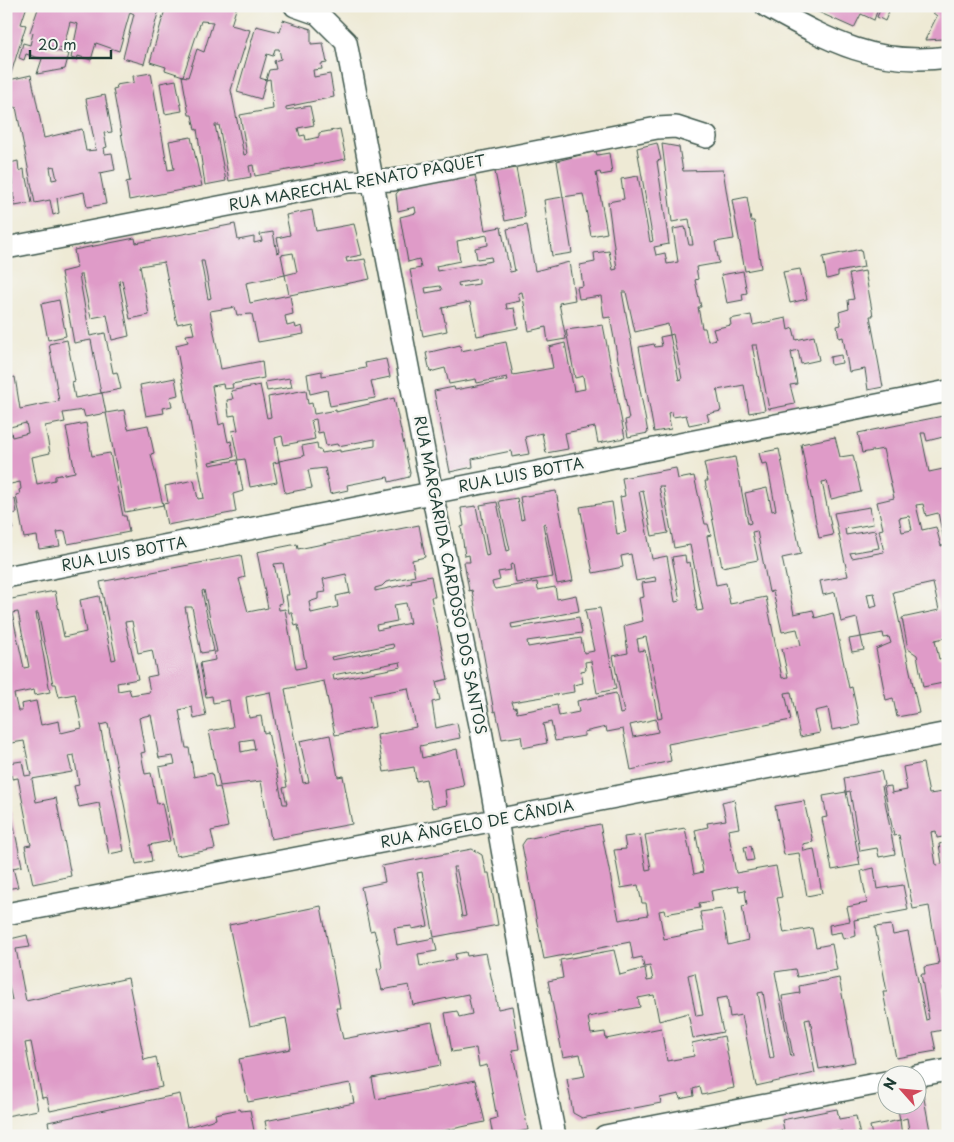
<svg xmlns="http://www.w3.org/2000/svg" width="954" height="1142" font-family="'Playpen Sans',sans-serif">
  <rect width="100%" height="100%" fill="#f6f6f2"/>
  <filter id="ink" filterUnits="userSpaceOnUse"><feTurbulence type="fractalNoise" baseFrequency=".02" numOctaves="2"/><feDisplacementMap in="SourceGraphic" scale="10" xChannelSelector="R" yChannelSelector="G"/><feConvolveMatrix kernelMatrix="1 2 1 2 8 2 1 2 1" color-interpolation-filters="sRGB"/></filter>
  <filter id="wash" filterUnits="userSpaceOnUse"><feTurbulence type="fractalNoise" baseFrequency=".0096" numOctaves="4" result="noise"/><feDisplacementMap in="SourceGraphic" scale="20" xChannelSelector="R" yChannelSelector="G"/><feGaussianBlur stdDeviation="1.12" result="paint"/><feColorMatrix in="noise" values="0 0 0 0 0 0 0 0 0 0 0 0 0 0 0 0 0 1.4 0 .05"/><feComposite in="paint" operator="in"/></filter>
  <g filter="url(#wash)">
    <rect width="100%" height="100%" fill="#eeead5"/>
    <g id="blocks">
      <!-- building -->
      <path fill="#df9bc8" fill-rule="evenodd" d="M6 6H27L21 24 26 25 9 80 31 75 44 138 82 129 86 151 96 150 86 99 105 95 112 132 104 133 107 147 104 148 105 154 112 153 115 170 100 173 106 204 87 207 84 192 57 198 59 213 53 215 50 200 35 203 16 107 12 108 6 80ZM54 166 57 179 52 180 50 167Z
        M39 6H84L92 10 93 6H160L144 64 123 58 134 14 130 12 119 51 96 43 91 60 78 56 77 60 71 58 78 24 70 22 63 49 46 45 45 48 69 54 65 69 37 74 42 59 26 54 24 60 19 58 23 43 30 45 33 33 30 32Z
        M166 6H237L231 25 250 30 231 90 244 155 247 154 240 115 273 109 270 79 266 80 269 70 276 69 274 61 281 59 279 49H275L273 56 267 54 260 78 266 80 261 99 237 92 256 26 280 32 283 20 311 29V44L323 43 327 63 321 64 322 69 313 70 314 77 330 74 334 97 286 107V110L310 106 314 125 298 128 300 136 305 135 306 140 319 137V133L340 129 346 159 255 176 253 165 249 166 251 177 229 181 219 125H215L226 181 205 185 197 129 195 130 192 115H189L182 76 188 77 197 49 204 52 213 22 201 21 183 76 165 70 166 67 150 62Z
        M805 6H879L874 20 861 14 854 28Z
        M924 6H948V32L943 39 925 40 937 16Z
        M881 8 889 11 885 21 877 17Z
        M151 73 168 170 174 169 169 141 191 137 202 186 129 200 126 182 130 181 113 89 117 88 116 85 134 82 133 76Z
        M176 80 182 111 165 114 160 83Z
        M657 143 661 160 657 161 669 244 654 247 656 255 665 253 667 264 678 262 673 229 685 227 689 245H693L689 219 672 222 662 144 679 147 683 171 723 170 734 239 715 242 719 263 696 267 698 279 695 280 701 307H698L702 328H705L708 341 716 339 713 329 731 325 730 319 751 315 753 325 786 318 788 330 793 328 796 340 814 336 819 360 801 364 798 350 791 352 797 384 790 385 795 404 769 409 757 345H752L765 410 749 413 744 385 717 390 721 411 707 414 709 421 689 425 686 415 673 417 672 412 668 413 671 429 654 432 639 347 654 344 655 347 662 346 660 337 670 335 668 324 635 332 626 292H622L648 433 628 437 625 420 629 419 610 317 604 318 601 296 579 299 577 287 583 286 580 265 595 262 594 253 609 251 613 270 617 269 608 202 624 199 621 179 638 176 650 242 653 241 637 148ZM673 334 682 379 679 380 670 335Z
        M596 151 597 155 609 153 612 173 601 175 600 172 596 173 607 233 591 236 583 194 563 197 557 161Z
        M18 161 19 171 24 169 25 178H27L32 203 15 206 10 163Z
        M516 168 525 217 505 221 495 172Z
        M475 175 485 230 501 227 510 272 515 271 507 229 527 225 535 271 569 262 575 300 559 303 566 339 548 342 546 327 529 331 522 292 518 293 520 301 506 304 507 309 514 308 518 328 477 336 470 302 442 308 447 331 423 336 410 270 421 268 419 259 408 262 400 217 416 213 415 207 398 211 396 194 401 188ZM487 235 488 245 475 248 477 259 491 257 492 261 437 271 436 266 460 261 457 241ZM479 279V284L459 287 458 283ZM440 286 442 290 426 293 425 288Z
        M563 197 572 253 552 256 544 200Z
        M747 197 751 221H754L761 268 745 271 732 200Z
        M312 210 316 231 354 224 362 255 346 258 347 262 365 259 370 279 290 295 293 314 285 316 287 326 295 324 296 328 302 326 304 334 258 342 252 314 237 315 235 307 210 311 221 369 262 361 264 378 232 384 233 388 224 389 223 384 212 386 219 425 224 423 228 442 231 441 234 457 209 462 210 465 237 460 243 491 233 494 236 512 167 525 163 504 168 503 165 486 194 480 198 499 204 498 176 345 188 342 186 335 194 334 191 321 177 324 164 262 140 266 149 315 130 319 122 280 119 281 129 336 112 340 107 315 91 318 82 275H79L90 336 105 333 113 373 117 372 121 389 101 393 91 340 74 343 61 272 77 268 74 250 135 238 136 243 235 224 238 240 254 237V243L262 241 260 234 273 232 277 253 280 252 277 238 290 235 286 215ZM293 253 297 272 285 275 289 295 250 303 246 283 285 275 281 255ZM201 261H204L211 298 208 299Z
        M861 249 864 267 838 272V276L827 279 823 257Z
        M800 269 807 299 790 303 783 272Z
        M743 271 747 293 742 294 743 300 727 303 721 275Z
        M865 271 873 316H870L883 387 868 390 865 369 849 372 843 337 839 338 837 326 841 325 839 312 849 309 848 300 854 299 849 274Z
        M59 300 66 336 48 340 41 304Z
        M603 325 625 438 598 443 595 427 565 433 568 449 546 453 542 433 525 437 529 454 512 457 511 451 472 459 473 467 450 472 434 391 454 387 455 390 508 380 507 377 477 383 476 379 449 384 445 368 430 372 426 353 460 345 461 351 506 342 513 375 553 368 549 347 565 343 574 391 585 389 583 376 575 378 566 330Z
        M67 340 75 381 72 382 75 398 102 393 106 413 85 417 83 410 63 413 65 422 45 426 50 453 32 457 37 484 55 480V476L75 472 66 427 86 423 92 456 110 453 123 516H126L129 532 68 544 65 531 57 532 60 546 39 549 37 536 24 538 16 495 20 494 19 490 21 489 20 482 6 485V366L10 378 15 377 20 409 59 401 49 344ZM26 423 28 433 12 437 10 427Z
        M841 355 842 363 831 365 830 357Z
        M386 359 390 377 371 381 375 398 330 406 327 390 310 394 307 374 322 371V376L366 368 365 363Z
        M175 378 178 395 170 397 172 406 163 408 164 413 146 416 140 385Z
        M290 378 292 387 267 391 265 382Z
        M260 385 267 418 271 417 268 397 306 390 308 404 312 403 314 414 336 410V412L394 398 410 473 409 477 389 482 388 477 347 485 348 490 330 494 325 468 308 470 312 488 285 493 279 461 304 456 302 446 317 443 318 450H321L322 453 340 450V452L375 446V439L338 446 337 444 326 446 323 432 318 433 316 419 311 420 315 439 284 445 282 436 275 438 279 462 273 463 277 482 250 487 245 459 238 460 232 431 238 430 235 415 229 416 227 400 233 399 231 391Z
        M124 410 128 429 148 425 154 453 151 454 163 505 125 512 106 413Z
        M948 415V453L943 437 927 441 925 433H921L929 472 948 468V650L945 638 935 640 939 659 948 657V682L923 687 917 655 908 649 902 618 939 610 933 583 893 592 919 713 897 717 893 698 886 700 876 649 891 643 889 637 884 638 883 633 861 637 857 618 841 622 835 592 823 595 820 581 848 576 834 513 870 507 873 524 845 529 846 535 875 530 879 548 850 553 852 558 884 552 879 530 883 529 877 502 894 498 883 449 862 453 858 433ZM923 504 926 516 938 513 945 545 941 546 936 527 922 530 916 505ZM909 516 912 530 902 532 899 518ZM874 593 877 606 870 608 867 594Z
        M835 437 840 457 853 455 861 492 831 499 827 481 822 482 833 535 819 538 801 444Z
        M779 449 801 554 782 558 794 614 813 610 815 618 833 613 849 688 852 687 860 725 832 730 828 708 815 711 820 733 800 737 791 692 785 693 791 720 668 744 671 761 631 770 623 729 607 732 606 727 584 732V736L555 741 551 722 543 724 547 743 523 748 521 736 502 739 496 711 494 712 472 590 469 591 464 562H470L469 555 465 556 461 527 464 526 461 508 476 506 486 556 489 555 480 505 497 502 507 551 510 550 499 501 517 498 521 520 524 519 520 497 556 491 573 581 557 584 545 523 543 524 553 577 516 583 513 564 510 565 511 570 498 572 500 580 492 582 493 586 495 589 537 582 538 590 555 587 557 599 576 595 579 611 511 624 512 628 579 617 582 633 527 641 528 647 581 638 584 653 594 651 585 610 600 608 616 689 597 693 591 661 585 662 586 670 581 671 583 683 573 685 574 692 512 702 514 708 516 707 517 713 557 705 559 716 579 712 577 701 616 693 620 714 624 713 613 656 628 653 624 626 643 621 639 598 644 597 642 583 656 581 655 577 636 581 631 554 621 556 623 567 593 573 580 507 612 502 617 534 626 532 620 497 625 496 622 478 676 468 678 479 694 476 705 524H708L711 535 707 536 716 585 726 583 730 604 766 597 782 678 788 677 782 649 801 645 797 629 782 632 773 591 769 592 757 531 752 532 758 560 722 567 705 481H708L704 463 735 457 748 524 751 523 745 493 767 488 772 511 776 510 767 463 762 464 759 453ZM659 486H663L674 548 690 545 703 610 697 611 690 562 686 563 685 555 672 557 680 601 675 602 667 556 652 559 639 491 643 490 652 536 668 533ZM646 637 660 704 662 718 658 719 645 650 639 651 637 639ZM656 719 658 732 633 737 630 725Z
        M6 493 9 500 15 499 17 513 10 514 13 529 6 530Z
        M419 525 425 557 412 560 415 576 386 582 382 586 375 588V591L412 583 411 580 431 576 435 597H431L448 679 436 682 440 700 432 702 436 728 457 723 460 738 420 746 422 758 457 749 464 786 445 790 447 805 432 808 426 779 416 781 414 767 384 772 377 735 416 727 408 688 370 695 375 727 335 735 324 681 285 689 303 783 309 782 300 741 330 735 338 777 343 776 352 824 271 839 261 781 220 786 209 731 233 727 229 700 213 703 212 696 206 697 200 663 215 660 214 652H217L204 590 202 591 214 651 201 653 192 607H185L206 716 194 719 192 707 179 710 186 748H189L194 777 212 773 215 788 220 787 228 827 211 831 215 849 176 856 159 767 175 764 173 756 159 758 151 715 145 716 139 718 145 752 141 753 145 774 151 773 157 804 162 803 170 841 149 845 152 861 136 864 108 723 100 725 124 851 109 854 99 803 79 807 74 786 79 785 74 755 68 756 72 772 32 779 36 802 56 798 71 876 33 884 25 846 31 845 18 778 12 779 9 763 22 761 25 776 31 775 24 741 6 744V600L55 591 64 637 86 632 80 600 99 596 112 660 116 659 100 582 241 555 245 577 239 579 248 612 268 608 257 552 297 544 298 549ZM283 563 289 595H286L289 613H292L295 626 298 625 306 667 296 669 285 609 279 610 278 604 282 603 274 564ZM346 574 350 593 336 596 338 607 311 613 309 602 318 599V593L326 592 323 579ZM406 603 410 623 377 630 376 625 397 621 394 605ZM18 612 29 667 24 668 12 613ZM36 613H38L53 684H56L59 697 75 694 82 728 61 733 59 721 41 725 36 701 21 704 22 711H18L14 694 34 690 35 695 50 692ZM132 621 138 653 152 650 157 675 147 677 150 692 131 695 129 689 118 691 117 683 138 679 125 622ZM393 644 394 648 332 660 331 657ZM400 662 401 667 334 680 333 675ZM270 692 287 787 283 788 287 804H283L268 732 264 733 261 716 249 718 246 697ZM253 739 255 749 241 752 240 741Z
        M861 637 864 650 852 652 849 639Z
        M923 763 929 794 944 792 948 812V836L937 838 936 831 931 832 936 865 942 864 939 844 948 842V987L943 988 948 1009V1029L932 1032 936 1051 896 1058 883 992H887L875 927 891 925 893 935 908 932 926 1020 929 1019 921 974H925L924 967 939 964 929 906 913 909 899 835 894 836 884 787 891 786 892 793 907 790 903 767Z
        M881 771 884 785 882 786 895 854 879 857 877 848 860 851 850 791 846 792 844 778Z
        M846 792 860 865 832 870 822 818 827 817 823 796Z
        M8 798 22 866 13 868 18 887 6 889V799Z
        M734 799 739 828 728 830 736 873 776 866 782 897 777 898 784 933 812 928 816 947 832 944 837 970 797 977 795 969 775 972 791 1057 793 1056 782 996 800 993 799 986 839 978 855 1062 819 1069 810 1019 805 1020 815 1073 756 1086 742 1015 730 1017 727 997 716 999 723 1032 693 1038 688 1013 659 1021 654 995 638 998 640 1007 588 1017 591 1034 605 1032 606 1039 661 1028 667 1061 694 1056 692 1043 724 1036 734 1088 702 1095 700 1087 693 1089 694 1096 680 1099 679 1094 660 1098 661 1103 582 1118 573 1113 567 1079 585 1076 580 1054 563 1057 548 981 563 978 560 960 614 950 620 975 645 968 647 981 653 980 650 966 644 967 642 957 633 959 630 942 544 959 522 845 526 839 600 824 619 920 648 915 646 903H642L638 885 621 888 614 850 626 849 624 837 640 835 646 870 651 869 645 835 685 828 694 874 703 872 695 830 708 827 707 823 726 820 722 802ZM738 886 739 891 745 890 747 905 742 906 748 940 728 945 722 909 700 912 704 931 664 939 659 911 664 910 665 914 700 908 699 903 713 901 711 891ZM695 973 703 1015 696 1016 688 975ZM763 992 774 1057 770 1059 758 993Z
        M804 801 813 842 803 844 804 851 814 849 822 893 807 896 799 853 784 855 775 806Z
        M751 846 754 860 747 861 744 847Z
        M472 849 482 855 486 873H489L498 925 434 937 422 872 417 873 428 926 412 929V926L394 928 397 945 434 938 437 951 418 954 420 966 456 959 455 954 466 952 467 956 486 953 498 1009 512 1006 519 1049 512 1050 528 1130 496 1136H493L490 1120 497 1118 487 1065 479 1067 476 1048 452 1052 445 1013 457 1011 459 1017 472 1014 468 994 413 1005 409 985 382 990 377 969 382 968 379 948 374 930 370 931 361 887 385 882 382 866ZM453 867H456L466 916 462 917Z
        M874 868 877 889 903 885 908 910 854 920 856 936 843 939 841 932 830 934 829 925 850 921 847 907 867 903 861 871Z
        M321 906 340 1008H336L343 1039 432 1022 441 1065 372 1078 376 1099 475 1080 485 1122 419 1136H268L265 1121 354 1103 350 1083 248 1102 239 1059 291 1049 286 1018 250 1026 229 925Z
        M27 935 30 947 16 949 26 1001 128 978 144 1060 156 1057 162 1087 50 1111 47 1097 42 1098 31 1042 25 1043 38 1110 6 1116V1001L12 1000 6 972V940Z
        M923 1093 931 1136H910L907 1118 900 1120 902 1136H872L870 1126 900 1120 897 1104H916V1094Z
        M180 1094 187 1127 216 1119 215 1114 240 1109 241 1111 250 1110 255 1136H51L48 1122Z
        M837 1109 839 1119 856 1116 860 1136H843L842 1131 834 1132 835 1136H760L784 1130 782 1120Z"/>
    </g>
  </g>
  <g filter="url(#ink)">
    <use href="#blocks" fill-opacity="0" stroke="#3e574c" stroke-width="1"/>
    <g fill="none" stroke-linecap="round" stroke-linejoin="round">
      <defs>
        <path id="street" d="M295 6 318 14 346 42 432 493 481 730 535 1036 555 1136
          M766 6C828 40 875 67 948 57
          M6 248 348 182 393 180 657 128 676 127 707 137
          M6 577 948 391
          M6 914 948 733
          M916 1076 948 1070
          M605 1136 886 1082"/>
      </defs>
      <!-- street casing -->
      <use href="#street" stroke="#3e574c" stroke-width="24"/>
      <!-- street -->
      <use href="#street" stroke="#fff" stroke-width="21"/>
    </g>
  </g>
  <g text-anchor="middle" stroke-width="5" stroke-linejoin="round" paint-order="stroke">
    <!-- street labels -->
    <g font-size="15" fill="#1f3d34" stroke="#f6f6f2">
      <text transform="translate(357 183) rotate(-10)" y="5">RUA MARECHAL RENATO PAQUET</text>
      <text transform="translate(521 475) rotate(-11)" y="5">RUA LUIS BOTTA</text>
      <text transform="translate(124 554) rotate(-11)" y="5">RUA LUIS BOTTA</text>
      <text transform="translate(450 575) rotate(79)" y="5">RUA MARGARIDA CARDOSO DOS SANTOS</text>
      <text transform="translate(477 824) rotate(-11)" y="5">RUA ÂNGELO DE CÂNDIA</text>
    </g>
  </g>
  <!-- margin -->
  <rect width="954" height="1142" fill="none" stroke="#f6f6f2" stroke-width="25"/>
  <!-- north arrow -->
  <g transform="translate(902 1090) rotate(297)"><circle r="24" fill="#f6f6f2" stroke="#a0aca6"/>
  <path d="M0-4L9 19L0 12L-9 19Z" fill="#d1495b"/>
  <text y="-8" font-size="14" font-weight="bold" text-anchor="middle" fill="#1f3d34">N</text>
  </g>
  <!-- scale -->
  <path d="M30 50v8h81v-8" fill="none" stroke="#1f3d34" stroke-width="2.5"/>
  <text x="38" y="50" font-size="15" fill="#1f3d34" stroke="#f6f6f2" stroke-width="4" paint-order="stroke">20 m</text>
</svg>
